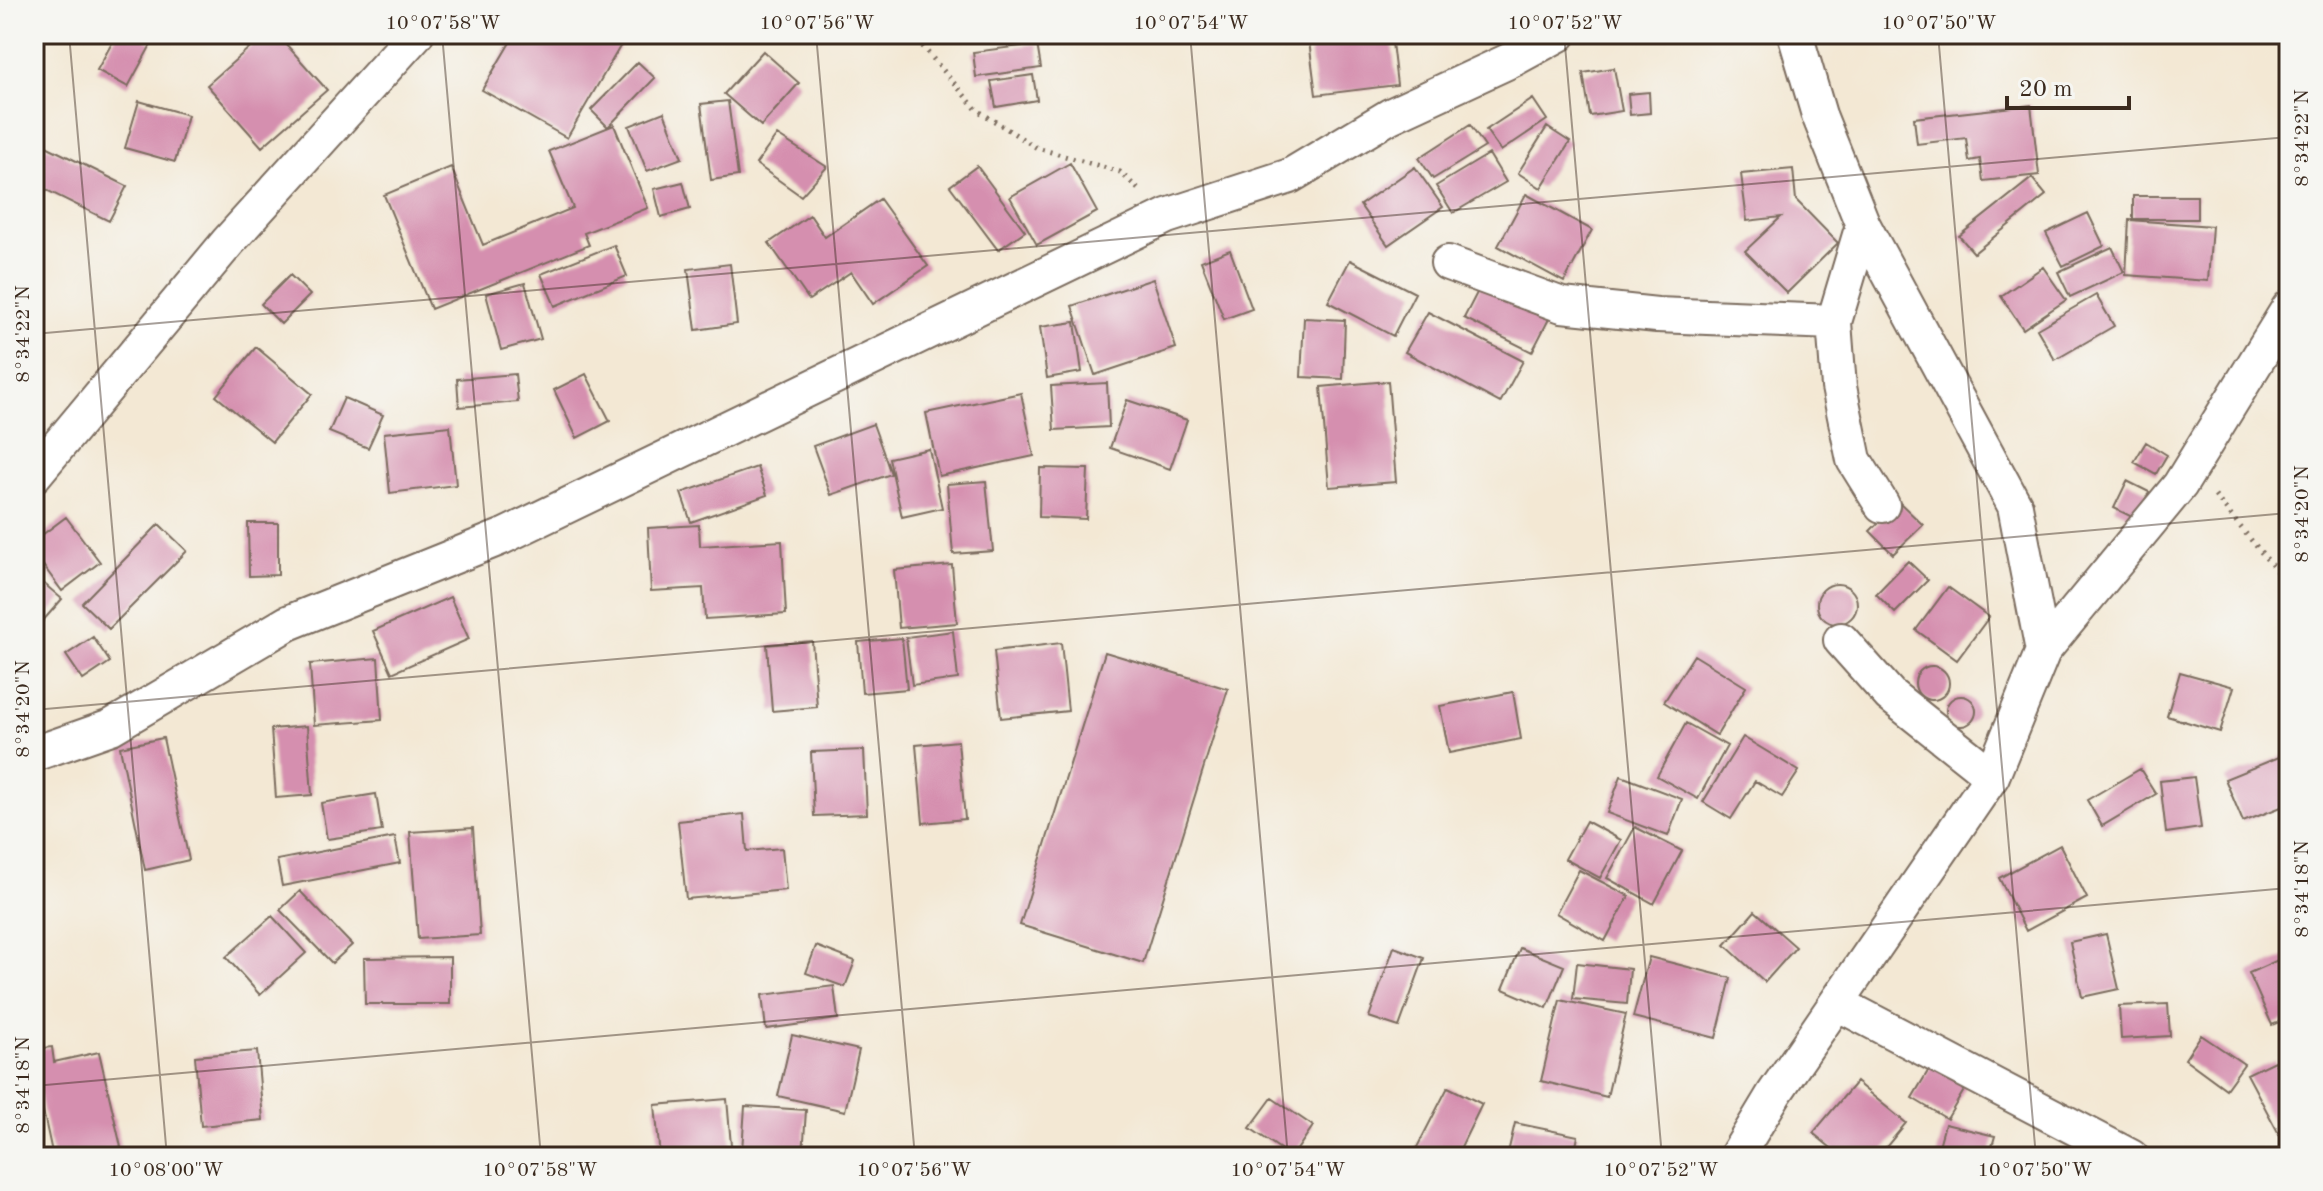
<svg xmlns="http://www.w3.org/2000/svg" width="2323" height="1191" font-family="'Old Standard TT',serif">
  <rect width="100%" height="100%" fill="#f6f6f2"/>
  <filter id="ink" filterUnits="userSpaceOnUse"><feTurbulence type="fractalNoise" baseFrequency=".0125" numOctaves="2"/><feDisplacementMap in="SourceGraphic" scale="16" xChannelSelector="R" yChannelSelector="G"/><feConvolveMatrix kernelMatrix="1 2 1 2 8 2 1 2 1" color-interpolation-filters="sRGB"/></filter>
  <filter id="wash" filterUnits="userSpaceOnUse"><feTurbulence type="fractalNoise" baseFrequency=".006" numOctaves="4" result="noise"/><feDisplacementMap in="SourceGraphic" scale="32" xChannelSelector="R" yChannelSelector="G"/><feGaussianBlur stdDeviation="1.8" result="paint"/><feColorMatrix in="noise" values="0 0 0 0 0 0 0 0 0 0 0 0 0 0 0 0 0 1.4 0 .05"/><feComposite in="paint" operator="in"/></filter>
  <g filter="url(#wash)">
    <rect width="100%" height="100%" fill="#f3e8d4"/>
    <g id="blocks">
      <!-- building -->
      <path fill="#d58faf" d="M117 34H135L152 43 128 87 97 70Z
        M265 34H277L327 90 262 147 207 85Z
        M515 34H617L625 38 567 138 482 90Z
        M1359 34H1391L1397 85 1316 95 1309 41Z
        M1037 44 1041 68 976 77 973 52Z
        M763 51 799 83 761 126 724 94Z
        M638 62 655 78 608 127 591 110Z
        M1614 68 1622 111 1590 116 1583 73Z
        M1033 75 1037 100 996 107 991 81Z
        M1649 92 1650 113 1630 115 1628 94Z
        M1533 99 1547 120 1501 151 1486 130Z
        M139 101 188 115 175 162 125 148Z
        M728 101 738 176 711 180 701 104Z
        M2031 105 2039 175 1983 181 1980 159 1969 161 1966 138 1917 144 1914 118Z
        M664 112 682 158 647 171 629 126Z
        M614 125 648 208 584 233 589 245 431 309 384 195 451 167 483 245 573 208 549 151Z
        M1470 125 1485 147 1433 179 1419 158Z
        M1547 127 1570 142 1541 188 1518 173Z
        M777 135 827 167 801 196 756 164Z
        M44 145 127 186 109 221 34 184V163Z
        M1489 154 1506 182 1453 213 1436 186Z
        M1070 163 1097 212 1037 245 1010 197Z
        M977 166 1025 231 998 250 950 186Z
        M1415 167 1443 207 1388 245 1360 205Z
        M1793 169 1796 200 1838 243 1787 293 1745 251 1781 217 1747 221 1741 174Z
        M2032 178 2046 195 1974 253 1959 236Z
        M683 182 690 209 661 217 654 189Z
        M1526 194 1592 230 1564 282 1498 246Z
        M2133 196H2197V219H2133Z
        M880 199 928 266 873 304 851 272 809 300 769 243 810 215 825 237Z
        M2088 213 2104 246 2063 266 2046 233Z
        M2129 220 2212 226 2208 281 2126 275Z
        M614 245 627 276 555 306 541 274Z
        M2112 247 2124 272 2070 297 2058 272Z
        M1230 250 1252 309 1224 319 1201 261Z
        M1350 260 1415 293 1393 336 1328 302Z
        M730 264 737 324 696 330 688 269Z
        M2043 267 2066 300 2023 329 2001 296Z
        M290 275 310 295 281 324 261 304Z
        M1153 279 1176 348 1095 375 1072 306Z
        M525 283 541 339 501 350 486 294Z
        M1482 283 1550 317 1532 352 1464 318Z
        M2096 295 2114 326 2055 360 2037 329Z
        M1428 312 1523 361 1500 403 1405 352Z
        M1304 318 1345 320 1343 379 1301 377Z
        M1075 322 1082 372 1047 378 1040 327Z
        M256 347 312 394 272 442 216 396Z
        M515 374 518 402 459 407 457 379Z
        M586 374 610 421 577 438 554 390Z
        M1388 381 1396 482 1329 487 1321 387Z
        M1107 383 1109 427 1054 430 1051 386Z
        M1021 393 1034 456 939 476 926 413Z
        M344 398 383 415 368 448 329 432Z
        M1127 400 1187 420 1170 469 1110 448Z
        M873 424 891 474 831 495 813 446Z
        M450 426 456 485 390 493 384 433Z
        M2146 442 2167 455 2156 474 2134 462Z
        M929 449 942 508 902 517 889 458Z
        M757 467 767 495 691 522 681 493Z
        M1040 468 1088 469 1086 519 1039 517Z
        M986 481 993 551 953 554 947 484Z
        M2127 481 2149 492 2136 519 2114 508Z
        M1899 502 1923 525 1893 554 1870 531Z
        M66 517 100 562 62 591 34 553V541Z
        M248 523H278V575L249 576Z
        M159 524 187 551 109 629 82 603Z
        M699 525 700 546 782 541 786 614 705 619 703 588 651 591 648 528Z
        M1908 561 1928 580 1895 613 1876 594Z
        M952 565 957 623 899 628 894 570Z
        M34 575 62 599 34 631Z
        M1817 604a20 20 0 1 1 40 0a20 20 0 1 1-40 0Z
        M1948 587 1989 617 1957 660 1916 630Z
        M450 597 469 639 392 673 373 631Z
        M953 631 958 679 912 685 906 637Z
        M93 637 110 662 83 680 66 655Z
        M902 638 907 689 862 693 858 642Z
        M812 641 817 707 772 711 767 645Z
        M1061 643 1068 711 1001 718 994 651Z
        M1105 652 1228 689 1143 963 1020 925Z
        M1694 655 1746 687 1717 735 1664 702Z
        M378 658 382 720 314 725 310 664Z
        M1915 683a17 17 0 1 1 34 0a17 17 0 1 1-34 0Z
        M2180 672 2234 687 2220 732 2167 716Z
        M1513 692 1521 739 1449 753 1440 706Z
        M1946 711a15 15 0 1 1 30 0a15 15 0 1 1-30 0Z
        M1686 723 1727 746 1698 799 1657 776Z
        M307 726 312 795 276 798 271 729Z
        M1743 737 1799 771 1782 797 1755 781 1731 819 1703 802Z
        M163 738 189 860 145 870 120 747Z
        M958 741 965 819 923 823 916 745Z
        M864 750 867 814 814 816 811 752Z
        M2289 753V804L2243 822 2225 779Z
        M2140 769 2156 794 2102 826 2087 800Z
        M1621 776 1682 799 1668 836 1607 813Z
        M2194 777 2201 828 2166 833 2160 781Z
        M376 794 382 831 327 839 321 803Z
        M744 814 747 851 782 848 786 890 686 899 678 821Z
        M1586 821 1621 840 1600 878 1565 859Z
        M1635 827 1682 851 1654 904 1607 878Z
        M473 828 480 935 418 939 410 832Z
        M395 837 400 863 282 886 277 860Z
        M2060 845 2087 898 2026 931 1999 878Z
        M1579 870 1629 896 1605 941 1556 913Z
        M300 891 352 945 332 963 280 910Z
        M1755 911 1796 947 1765 982 1725 945Z
        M272 916 306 953 260 995 226 957Z
        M2106 934 2119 989 2082 997 2070 942Z
        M816 946 855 961 845 987 806 973Z
        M1394 947 1424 958 1399 1027 1369 1017Z
        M1520 948 1564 966 1547 1008 1503 989Z
        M2289 955V1018L2272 1025 2249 973Z
        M450 957V1004H365L364 958Z
        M1649 957 1731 978 1716 1038 1633 1017Z
        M1577 963 1630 969 1627 1004 1573 999Z
        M834 986 838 1019 766 1029 762 995Z
        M1560 1000 1626 1014 1607 1097 1541 1081Z
        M2168 1004 2170 1036 2121 1039 2119 1006Z
        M792 1035 859 1050 845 1111 778 1096Z
        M2201 1035 2244 1064 2226 1089 2185 1059Z
        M1943 1046 1978 1067 1947 1119 1912 1098Z
        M52 1047 54 1062 99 1052 121 1147 78 1157H53L38 1087H34V1049Z
        M257 1051 263 1120 201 1126 195 1056Z
        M2274 1061 2289 1091V1131L2280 1136 2247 1074Z
        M1856 1082 1906 1123 1878 1157H1842L1813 1133Z
        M1448 1087 1482 1104 1456 1157H1412Z
        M1272 1098 1313 1126 1292 1157 1250 1128Z
        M727 1099 732 1157H660L655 1105Z
        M745 1106 806 1110 803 1155 742 1151Z
        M1515 1123 1578 1136 1574 1157H1507Z
        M1945 1124 1995 1136 1989 1157H1936Z"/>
    </g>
  </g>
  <g filter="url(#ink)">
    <use href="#blocks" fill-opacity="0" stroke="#7b6c5e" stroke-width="2"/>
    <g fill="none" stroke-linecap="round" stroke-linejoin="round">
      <defs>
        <path id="minor" d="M1795 34 1819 115 1863 225 2015 506 2043 651
          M1448 263 1562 305 1657 315 1834 322 1863 225
          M1834 322 1839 387 1854 460 1882 505
          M34 475 228 242 416 34
          M1841 640 1890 695 1992 776
          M34 754 111 727 288 623 502 537 1167 216 1290 176 1390 116 1513 59 1559 34
          M1837 1003 2131 1157
          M1736 1157 1774 1094 1992 776 2043 651 2180 485 2289 308"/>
      </defs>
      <!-- minor casing -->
      <use href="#minor" stroke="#7b6c5e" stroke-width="38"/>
      <!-- path -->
      <path stroke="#7b6c5e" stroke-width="5" stroke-dasharray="2 6" stroke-linecap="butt" d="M912 34 977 110 1037 148 1120 172 1139 190
        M2215 496 2289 586"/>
      <!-- minor -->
      <use href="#minor" stroke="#fff" stroke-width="34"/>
    </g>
  </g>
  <!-- ticks -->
  <path fill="none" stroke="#3b2a1e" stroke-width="2" stroke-opacity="0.45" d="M69 34 167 1157M442 34 541 1157M816 34 915 1157M1190 34 1288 1157M1564 34 1662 1157M1938 34 2036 1157M34 334 2289 137M34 710 2289 513M34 1086 2289 888"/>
  <!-- margin -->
  <rect width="2323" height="1191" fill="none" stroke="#f6f6f2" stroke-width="88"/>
  <!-- scale -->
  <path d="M2007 96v12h122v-12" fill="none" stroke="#3b2a1e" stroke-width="4"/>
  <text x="2019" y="96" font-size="24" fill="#3b2a1e" stroke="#f6f6f2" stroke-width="6" paint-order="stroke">20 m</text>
  <rect x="44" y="44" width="2235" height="1103" fill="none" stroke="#3b2a1e" stroke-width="3"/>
  <g font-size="20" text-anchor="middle" fill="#3b2a1e">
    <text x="443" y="29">10°07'58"W</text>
    <text x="817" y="29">10°07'56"W</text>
    <text x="1191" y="29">10°07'54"W</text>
    <text x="1565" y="29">10°07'52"W</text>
    <text x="1939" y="29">10°07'50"W</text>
    <text transform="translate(2301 138) rotate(-90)" y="7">8°34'22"N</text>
    <text transform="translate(22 334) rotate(-90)" y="7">8°34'22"N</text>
    <text transform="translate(2301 514) rotate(-90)" y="7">8°34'20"N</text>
    <text transform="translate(22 709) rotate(-90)" y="7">8°34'20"N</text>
    <text transform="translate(2301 889) rotate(-90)" y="7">8°34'18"N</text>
    <text transform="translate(22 1085) rotate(-90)" y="7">8°34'18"N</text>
    <text x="166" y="1176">10°08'00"W</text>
    <text x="540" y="1176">10°07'58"W</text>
    <text x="914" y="1176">10°07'56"W</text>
    <text x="1288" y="1176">10°07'54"W</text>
    <text x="1661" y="1176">10°07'52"W</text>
    <text x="2035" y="1176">10°07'50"W</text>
  </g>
</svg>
